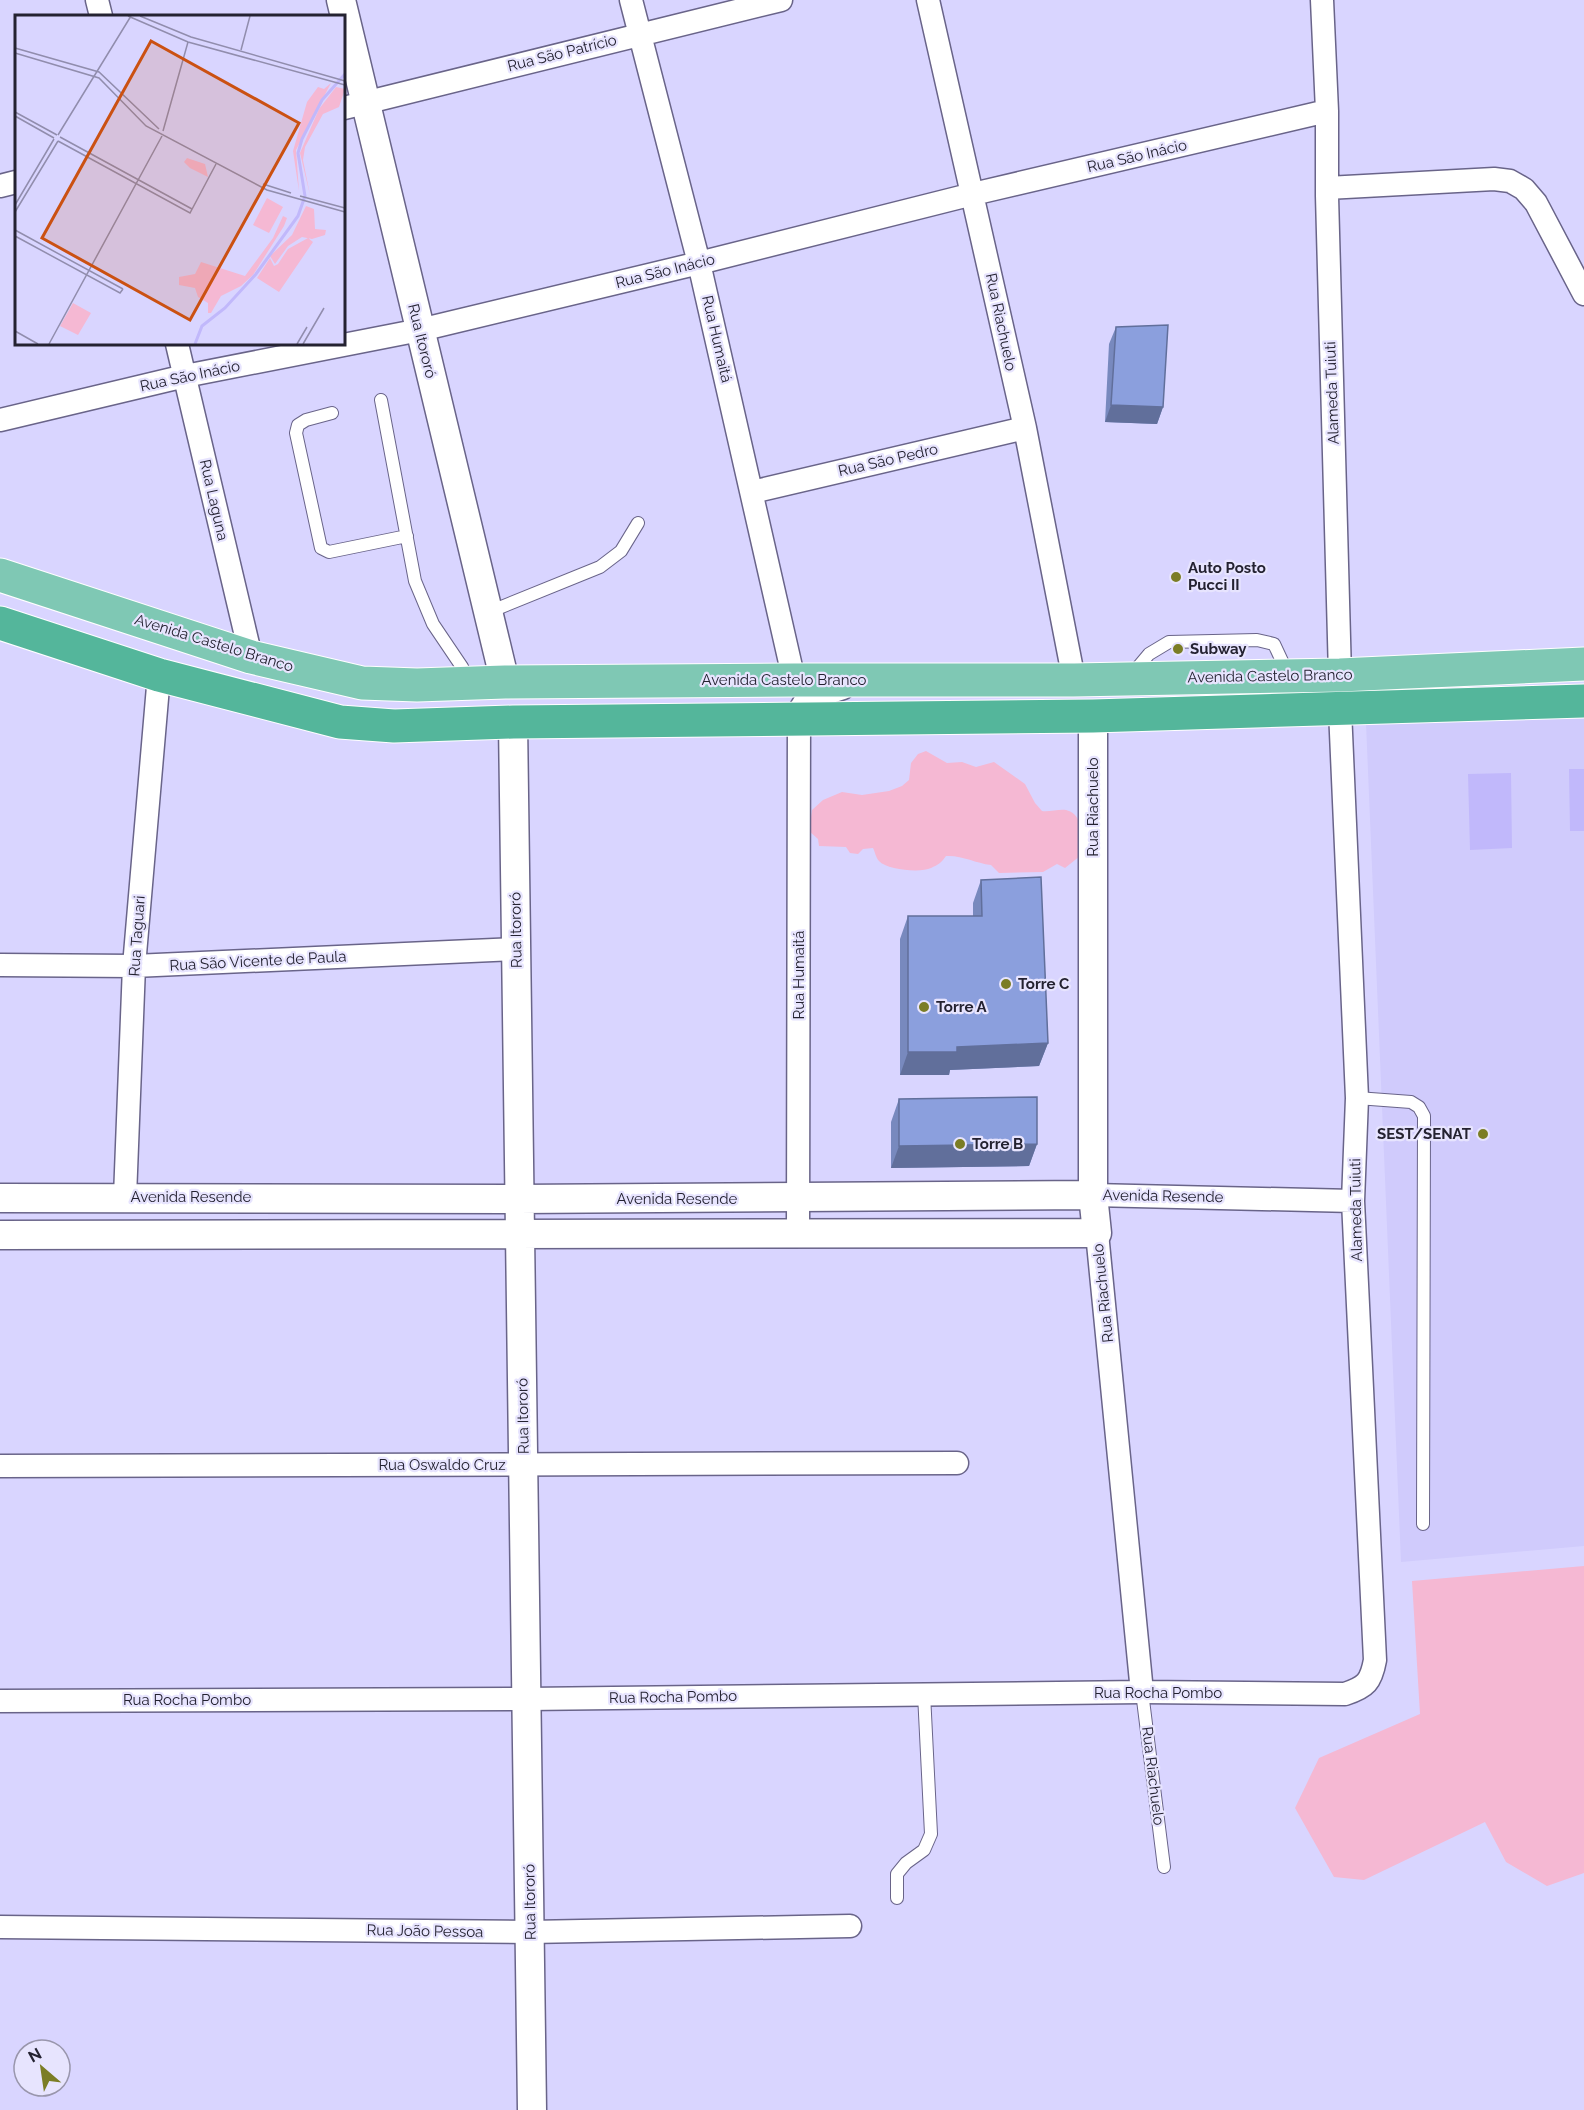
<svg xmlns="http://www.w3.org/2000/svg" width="1584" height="2110" font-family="Raleway,sans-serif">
  <rect width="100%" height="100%" fill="#d9d5ff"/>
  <!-- built -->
  <path fill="#d0cbfc" d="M1584 715V1546L1401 1562 1366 723Z"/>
  <!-- green -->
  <path fill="#f5b8d3" d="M926 751 947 763 962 762 976 767 994 762 1025 784 1035 803 1042 811C1049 812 1059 809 1066 810 1086 815 1080 840 1080 856L1065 868 1057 864 1043 872 999 873 991 865C975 863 962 855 946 856 942 862 938 865 931 868 921 873 887 870 879 861 876 858 875 852 873 848L863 849 858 854 850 853 846 847 819 846 818 839 809 831 812 810 823 800 842 792 862 795 889 791 902 786 909 780 911 763 918 754Z
    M1584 1566V1873L1547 1886 1506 1862 1485 1822 1364 1880 1334 1877 1295 1808 1319 1758 1420 1714 1412 1581Z"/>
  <!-- water -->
  <path fill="#c1b8fb" d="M1569 769H1584V831H1570Z
    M1511 773 1512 848 1470 850 1468 774Z"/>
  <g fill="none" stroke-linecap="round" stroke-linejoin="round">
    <defs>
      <path id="service" d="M381 400 415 581 433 624 462 667 468 680
        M332 413 306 420 298 425 296 433 321 548 329 552 407 536
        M489 612 600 567 621 551 638 523
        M1133 673 1149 654 1169 642 1257 640 1274 644 1288 674
        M1357 1098 1411 1102 1419 1107 1424 1116 1423 1524
        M1142 1692 1164 1867
        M897 1898V1874L906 1863 924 1850 931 1834 924 1694"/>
      <path id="minor" d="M97 0 101 16
        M631 0 699 263 794 680
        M928 0 1025 428 1074 680
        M1322 0 1327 111V196L1340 675
        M344 108 781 0
        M0 186 16 182
        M1327 188 1494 179 1510 181 1524 189 1536 203 1584 294
        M177 344 251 657
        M0 420 185 376 420 330 699 263 973 194 1327 111
        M752 492 1025 428
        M0 965 134 966 516 949
        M1093 1195 1353 1201
        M125 1197 134 966 159 675
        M798 1232 799 711 806 700 843 688
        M1097 1233 1142 1692
        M0 1466 957 1463
        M0 1701 527 1699 1142 1692 1345 1694C1366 1687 1371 1682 1375 1660L1353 1201 1357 1098 1340 710
        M0 1927 530 1932 850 1926"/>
      <path id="tertiary" d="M341 0 505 682
        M513 722 532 2110
        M0 1198 519 1199 1093 1195
        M0 1235 1097 1233 1093 1195V716"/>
      <path id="primary" d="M0 575 251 657 362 683 417 685 505 682 794 680H1074L1340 675 1584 664"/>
      <path id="trunk" d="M0 623 159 675 340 722 394 726 513 722 1093 716 1584 701"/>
    </defs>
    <!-- service casing -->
    <use href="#service" stroke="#696489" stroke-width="14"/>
    <!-- minor casing -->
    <use href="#minor" stroke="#696489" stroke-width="25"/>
    <!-- tertiary casing -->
    <use href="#tertiary" stroke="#696489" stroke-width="31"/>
    <!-- primary casing -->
    <use href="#primary" stroke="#fff" stroke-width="35"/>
    <!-- trunk casing -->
    <use href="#trunk" stroke="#fff" stroke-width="35"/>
    <!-- service -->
    <use href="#service" stroke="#fff" stroke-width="12"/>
    <!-- minor -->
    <use href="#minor" stroke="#fff" stroke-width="22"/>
    <!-- tertiary -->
    <use href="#tertiary" stroke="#fff" stroke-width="28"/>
    <!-- primary -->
    <use href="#primary" stroke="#7fc8b4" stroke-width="33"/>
    <!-- trunk -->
    <use href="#trunk" stroke="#54b69b" stroke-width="33"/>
  </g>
  <!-- wall -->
  <path fill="#7889be" d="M1116 327 1163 407 1157 424 1105 422 1109 344Z
    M981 880 1048 1043 1039 1066 950 1070 949 1075H900V939L908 916H973V903Z
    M899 1099 1037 1144 1029 1166 891 1168V1122Z"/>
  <!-- shaded-wall -->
  <path fill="#616f9b" d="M1111 405 1163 407 1157 424 1105 422Z
    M1048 1043 1039 1066 950 1070 949 1075H900L908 1052 957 1047Z
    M1037 1144 1029 1166 891 1168 899 1146Z"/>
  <!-- building -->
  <path fill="#8b9fdd" stroke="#616f9b" stroke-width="1.5" d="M1168 325 1163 407 1111 405 1116 327Z
    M1041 877 1048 1043 957 1047V1052H908V916H982L981 880Z
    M1037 1097V1144L899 1146V1099Z"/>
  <!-- markers -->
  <g fill="#7b7d25" stroke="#e7e4fe" stroke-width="2">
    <circle cx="1176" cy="577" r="6"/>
    <circle cx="1178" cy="649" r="6"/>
    <circle cx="1006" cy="984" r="6"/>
    <circle cx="924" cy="1007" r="6"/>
    <circle cx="1483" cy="1134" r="6"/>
    <circle cx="960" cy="1144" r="6"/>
  </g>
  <g text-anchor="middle" stroke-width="4.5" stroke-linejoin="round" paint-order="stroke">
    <!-- street labels -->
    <g font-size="15" fill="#242231" stroke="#e7e4fe">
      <text transform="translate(562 53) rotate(-14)" y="5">Rua São Patrício</text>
      <text transform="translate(1137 156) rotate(-13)" y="5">Rua São Inácio</text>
      <text transform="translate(665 271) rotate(-14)" y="5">Rua São Inácio</text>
      <text transform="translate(1001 322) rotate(78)" y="5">Rua Riachuelo</text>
      <text transform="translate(717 339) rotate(77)" y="5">Rua Humaitá</text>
      <text transform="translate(422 341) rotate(76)" y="5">Rua Itororó</text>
      <text transform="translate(190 376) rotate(-12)" y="5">Rua São Inácio</text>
      <text transform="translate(1332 393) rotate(-92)" y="5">Alameda Tuiuti</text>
      <text transform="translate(888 460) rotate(-13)" y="5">Rua São Pedro</text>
      <text transform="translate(214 500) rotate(77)" y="5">Rua Laguna</text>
      <text transform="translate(214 643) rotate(17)" y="5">Avenida Castelo Branco</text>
      <text transform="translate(1270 676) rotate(-1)" y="5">Avenida Castelo Branco</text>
      <text x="784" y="685">Avenida Castelo Branco</text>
      <text transform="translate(1093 807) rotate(-90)" y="5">Rua Riachuelo</text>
      <text transform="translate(516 930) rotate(-91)" y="5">Rua Itororó</text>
      <text transform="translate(137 936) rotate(-86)" y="5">Rua Taguari</text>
      <text transform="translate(258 961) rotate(-3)" y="5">Rua São Vicente de Paula</text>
      <text transform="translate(799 975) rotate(-90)" y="5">Rua Humaitá</text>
      <text transform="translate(1163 1196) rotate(1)" y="5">Avenida Resende</text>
      <text x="191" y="1202">Avenida Resende</text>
      <text x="677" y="1204">Avenida Resende</text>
      <text transform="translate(1356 1210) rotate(-91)" y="5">Alameda Tuiuti</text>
      <text transform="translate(1103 1293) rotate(-96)" y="5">Rua Riachuelo</text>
      <text transform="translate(523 1416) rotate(-91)" y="5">Rua Itororó</text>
      <text x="442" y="1470">Rua Oswaldo Cruz</text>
      <text x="1158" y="1698">Rua Rocha Pombo</text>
      <text transform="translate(673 1697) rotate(-1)" y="5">Rua Rocha Pombo</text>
      <text x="187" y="1705">Rua Rocha Pombo</text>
      <text transform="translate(1153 1776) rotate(83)" y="5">Rua Riachuelo</text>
      <text transform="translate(530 1902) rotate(-91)" y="5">Rua Itororó</text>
      <text transform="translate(425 1931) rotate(1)" y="5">Rua João Pessoa</text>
    </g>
    <!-- poi labels -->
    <g font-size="15" font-weight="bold" fill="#242231" stroke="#e7e4fe" text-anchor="start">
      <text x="1188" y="573">Auto Posto<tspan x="1188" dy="17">Pucci II</tspan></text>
      <text x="1190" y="654">Subway</text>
      <text x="1018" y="989">Torre C</text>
      <text x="936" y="1012">Torre A</text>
      <text x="1471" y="1139" text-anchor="end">SEST/SENAT</text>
      <text x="972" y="1149">Torre B</text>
    </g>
  </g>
  <!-- overview -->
  <g transform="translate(15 15)">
    <rect width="330" height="330" fill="#d9d5ff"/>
    <path d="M316 68 281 135 284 176 278 136 292 87 303 72 309 74ZM321 72 330 74 324 92 308 99 290 132 288 145 295 180 285 138 304 94ZM172 143 190 149 193 162 175 153 169 147ZM252 183 268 192 254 218 238 210ZM291 191 299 194 300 214 311 215 310 220 297 224 287 222 273 231 260 249 255 241 277 220ZM268 201 272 203 269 211 238 260 226 271 206 281 196 298H193V288L183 282 180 273 164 270V262L180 259 186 247 230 261 258 223ZM293 223 298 227 264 277 242 263 255 243 259 251 263 249 273 234ZM58 288 76 298 63 320 45 311Z" fill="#f5b8d3"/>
    <path fill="none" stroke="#c1b8fb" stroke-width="3" d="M180 329 187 311 210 293 241 259 283 201 290 181 283 138 287 124 307 85 330 59"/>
    <path fill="none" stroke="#918dad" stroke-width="1.5" d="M113 1 173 27 330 70M125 1 176 22 330 66M0 33 84 57 144 114M226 35 235 1M0 38 84 63 131 111 252 175 330 197M0 97 42 120M0 101 39 123M148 116 173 27M43 120 116 1M45 122 177 194M43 126 175 198 201 149M248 169 276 178M285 181 330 193M0 190 39 124M0 197 43 126M0 215 108 274M0 221 105 278 108 274M0 316 23 329M34 329 147 121M282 329 292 312M288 329 309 293"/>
    <path fill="#cb5112" fill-opacity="0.15" stroke="#cb5112" stroke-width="3" d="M136 26 284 108 175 305 27 223Z"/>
    <rect width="330" height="330" fill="none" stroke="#242231" stroke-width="3"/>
  </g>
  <!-- north arrow -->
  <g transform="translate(42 2068) rotate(331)"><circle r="28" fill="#e7e4fe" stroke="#9996ac" stroke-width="1.5"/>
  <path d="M0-4.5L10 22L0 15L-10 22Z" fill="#7b7d25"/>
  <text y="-9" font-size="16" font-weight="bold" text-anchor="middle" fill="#242231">N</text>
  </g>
</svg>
